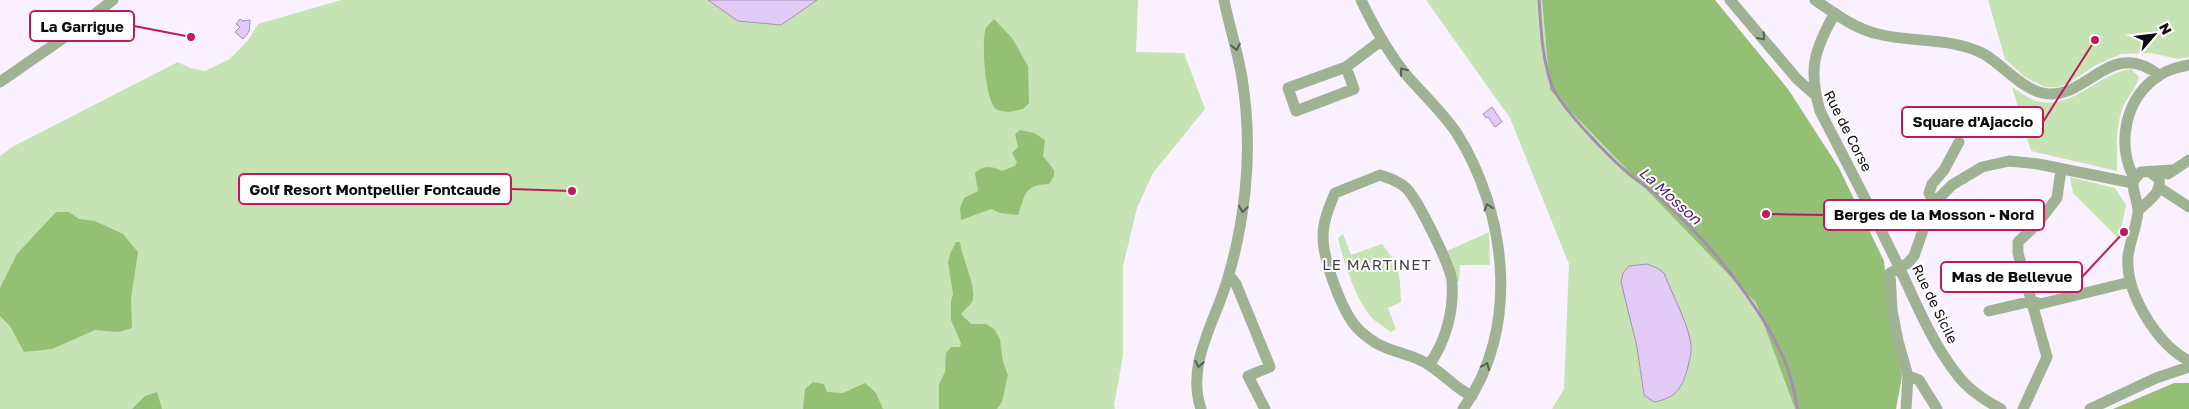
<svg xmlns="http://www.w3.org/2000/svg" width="2189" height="409" font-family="'Golos Text',sans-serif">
  <rect width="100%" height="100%" fill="#f9f1ff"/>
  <path fill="#c6e3b3" d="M341 0H1138L1136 52 1184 53 1205 109 1153 173 1137 208 1123 266V356L1114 405 1115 409H0V156L12 147 178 62 190 68 205 71 230 59 249 39 258 24Z
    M1426 0H1542L1550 90 1756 303 1795 409H1552L1564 389 1569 264 1510 118Z
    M1988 0H2189V57L2178 59 2151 53 2121 54 2096 65 2069 83 2058 87H2045L2025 77 2005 59Z
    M2131 69 2139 77C2136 88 2129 95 2124 105 2115 125 2117 149 2117 171L2031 151 2012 87C2019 91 2026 97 2033 100 2071 113 2096 74 2131 69Z
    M2070 177 2115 188 2126 205 2119 239 2073 193Z
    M1489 232 1490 265H1460L1459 281H1455L1445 252Z
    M1343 234 1351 255 1382 244C1400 267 1400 273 1401 302L1388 308 1396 329 1391 332C1385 327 1377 323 1372 318 1356 301 1343 260 1338 238Z"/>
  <path fill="#94bf74" d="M1542 0H1715L1788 89 1839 168 1884 261 1890 327 1902 376 1896 409H1795L1756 303 1550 90Z
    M994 19 1012 38 1028 66 1029 103 1023 109C1014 111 1005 114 996 109 985 101 981 40 986 28 988 25 992 22 994 19Z
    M1020 130 1034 133 1045 140 1043 156 1054 170V176L1049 184C1023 185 1026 194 1018 215L1000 213 991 209 961 220 960 208 964 198 978 191 975 173C984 165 991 166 1002 171L1015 166 1017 162 1012 153 1018 147 1015 134Z
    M56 212H69L79 219 95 221 123 234 138 252 131 298 132 328 118 332 95 330 52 349 24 352 10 326 0 316V288L17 254Z
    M956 242H960C961 256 978 289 972 302 969 306 964 310 961 314L971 324H986L994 329 1000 339 1003 362 1008 375 1002 402 997 409H939V384L945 372 946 353 951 347H960L961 343 951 320V301L953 294 948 262 950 254Z
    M813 382 824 384 827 392 843 393 865 383 876 393 883 409H803L805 389Z
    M2174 383H2189V409H2113Z
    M157 392 162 409H132L145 396Z"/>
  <path fill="#e3c9f6" stroke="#a390b1" d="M708 0H817L781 25 738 21Z
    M240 19 243 21 250 20C249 32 251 30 243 39L235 32 240 27 236 24Z
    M1492 107 1502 122 1495 127 1488 117 1486 118 1483 114Z
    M1647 264 1657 268 1664 273C1672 294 1685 317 1690 339 1692 346 1691 356 1689 362 1684 385 1678 398 1654 402L1644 395 1637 347 1621 282 1623 273 1629 266Z"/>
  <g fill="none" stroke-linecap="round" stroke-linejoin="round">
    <path stroke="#a390b1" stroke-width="3" d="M1539 0C1541 28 1542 59 1552 86 1561 108 1610 158 1629 174 1639 182 1650 189 1659 197 1705 236 1767 313 1788 369 1792 382 1795 396 1798 409"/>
    <path stroke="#9fb392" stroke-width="11" d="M1361 0C1374 27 1389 55 1409 78 1425 96 1442 112 1456 132 1507 212 1521 329 1463 409
      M1730 0 1797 79 1815 95
      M1815 0C1834 13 1855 29 1878 34 1913 43 1949 37 1982 53 2002 63 2024 93 2049 94 2089 96 2112 38 2159 75
      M1835 13C1814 50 1808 69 1820 111 1847 163 1874 215 1899 267 1917 305 1933 345 1959 377 1970 391 1986 401 2001 409
      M1346 67 1354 89 1296 111 1288 88 1346 67 1382 40
      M0 82 65 37 113 0
      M2172 170 2141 172 2133 181C2132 191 2138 201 2138 211 2137 226 2130 241 2128 256 2125 293 2157 344 2189 361
      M2168 174 2189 160
      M2134 178C2116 143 2125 97 2160 75 2169 69 2179 67 2189 65
      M2160 188 2189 207
      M1933 201 1929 193 1932 184 1944 170 1959 142
      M2138 211C2147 201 2162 194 2159 179L2150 172
      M1229 275 1236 284 1270 367 1248 376 1265 409
      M1989 311 2032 301 2040 304 2130 282
      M1429 365C1446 341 1454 311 1452 281 1450 265 1419 202 1407 189 1399 181 1389 178 1380 175L1335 193C1329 207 1323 221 1323 237 1323 259 1340 305 1353 323 1359 331 1368 338 1376 343 1393 353 1413 354 1429 365 1445 375 1456 389 1472 396
      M1908 376 1919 380 1937 409
      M1201 409C1185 362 1218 318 1229 274 1237 247 1242 219 1245 192 1249 154 1248 115 1242 78 1238 52 1229 26 1224 0
      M1906 409 1908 376 1898 341 1892 310 1890 273 1908 263 1914 256 1933 201 1940 197 1952 185 1982 167 2009 161 2038 164 2133 183
      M2023 409 2047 357 2018 253V242L2037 224 2057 198 2061 169
      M2090 409 2156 378 2189 367"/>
  </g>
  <defs><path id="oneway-chevron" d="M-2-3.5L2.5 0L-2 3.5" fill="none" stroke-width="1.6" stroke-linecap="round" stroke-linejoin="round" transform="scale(1.25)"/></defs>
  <g stroke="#576052">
    <use href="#oneway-chevron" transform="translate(1762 37) rotate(49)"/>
    <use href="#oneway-chevron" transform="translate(1236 47) rotate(78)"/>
    <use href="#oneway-chevron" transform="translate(1403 71) rotate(-128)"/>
    <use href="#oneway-chevron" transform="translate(1488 207) rotate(-107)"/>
    <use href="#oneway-chevron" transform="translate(1243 209) rotate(98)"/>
    <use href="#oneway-chevron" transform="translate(1199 364) rotate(100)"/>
    <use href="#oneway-chevron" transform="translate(1486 366) rotate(-68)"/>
  </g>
  <g text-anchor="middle" stroke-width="4" stroke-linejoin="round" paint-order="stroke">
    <g font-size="14" fill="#0f0c11" stroke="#fff">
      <text transform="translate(1848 131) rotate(63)" y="5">Rue de Corse</text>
      <text transform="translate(1935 304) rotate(64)" y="5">Rue de Sicile</text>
    </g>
    <g font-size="15" font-style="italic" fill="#51196f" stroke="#fff">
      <text transform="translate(1670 196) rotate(42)" y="5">La Mosson</text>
    </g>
    <g font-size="15" letter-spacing="1" fill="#473f4d" stroke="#fff">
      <text x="1377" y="270">LE MARTINET</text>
    </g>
  </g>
  <path fill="none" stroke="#c2185b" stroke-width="2" d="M191 37L134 26M2095 40L2043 122M572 191L511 189M1766 214L1824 215M2124 232L2082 277"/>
  <g fill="#c2185b" stroke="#fff" stroke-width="2">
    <circle cx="191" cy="37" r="5"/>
    <circle cx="2095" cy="40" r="5"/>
    <circle cx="572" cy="191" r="5"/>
    <circle cx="1766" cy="214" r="5"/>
    <circle cx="2124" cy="232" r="5"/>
  </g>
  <g fill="#fff" stroke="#c2185b" stroke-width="2">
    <rect x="30" y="11" width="104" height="30" rx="5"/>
    <rect x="1902" y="107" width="141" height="30" rx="5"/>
    <rect x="239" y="174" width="272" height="30" rx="5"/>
    <rect x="1824" y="200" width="220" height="30" rx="5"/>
    <rect x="1941" y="262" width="141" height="30" rx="5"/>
  </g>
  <g font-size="15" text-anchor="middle" font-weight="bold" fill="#0f0c11">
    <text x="82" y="32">La Garrigue</text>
    <text x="1973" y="127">Square d'Ajaccio</text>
    <text x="375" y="195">Golf Resort Montpellier Fontcaude</text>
    <text x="1934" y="220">Berges de la Mosson - Nord</text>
    <text x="2012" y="282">Mas de Bellevue</text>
  </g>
  <g transform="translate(2154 35) rotate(62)" stroke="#ffffff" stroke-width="4" paint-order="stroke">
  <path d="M0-4L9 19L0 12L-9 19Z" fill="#0f0c11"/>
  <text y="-8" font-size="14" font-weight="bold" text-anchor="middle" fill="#0f0c11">N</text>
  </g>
</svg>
